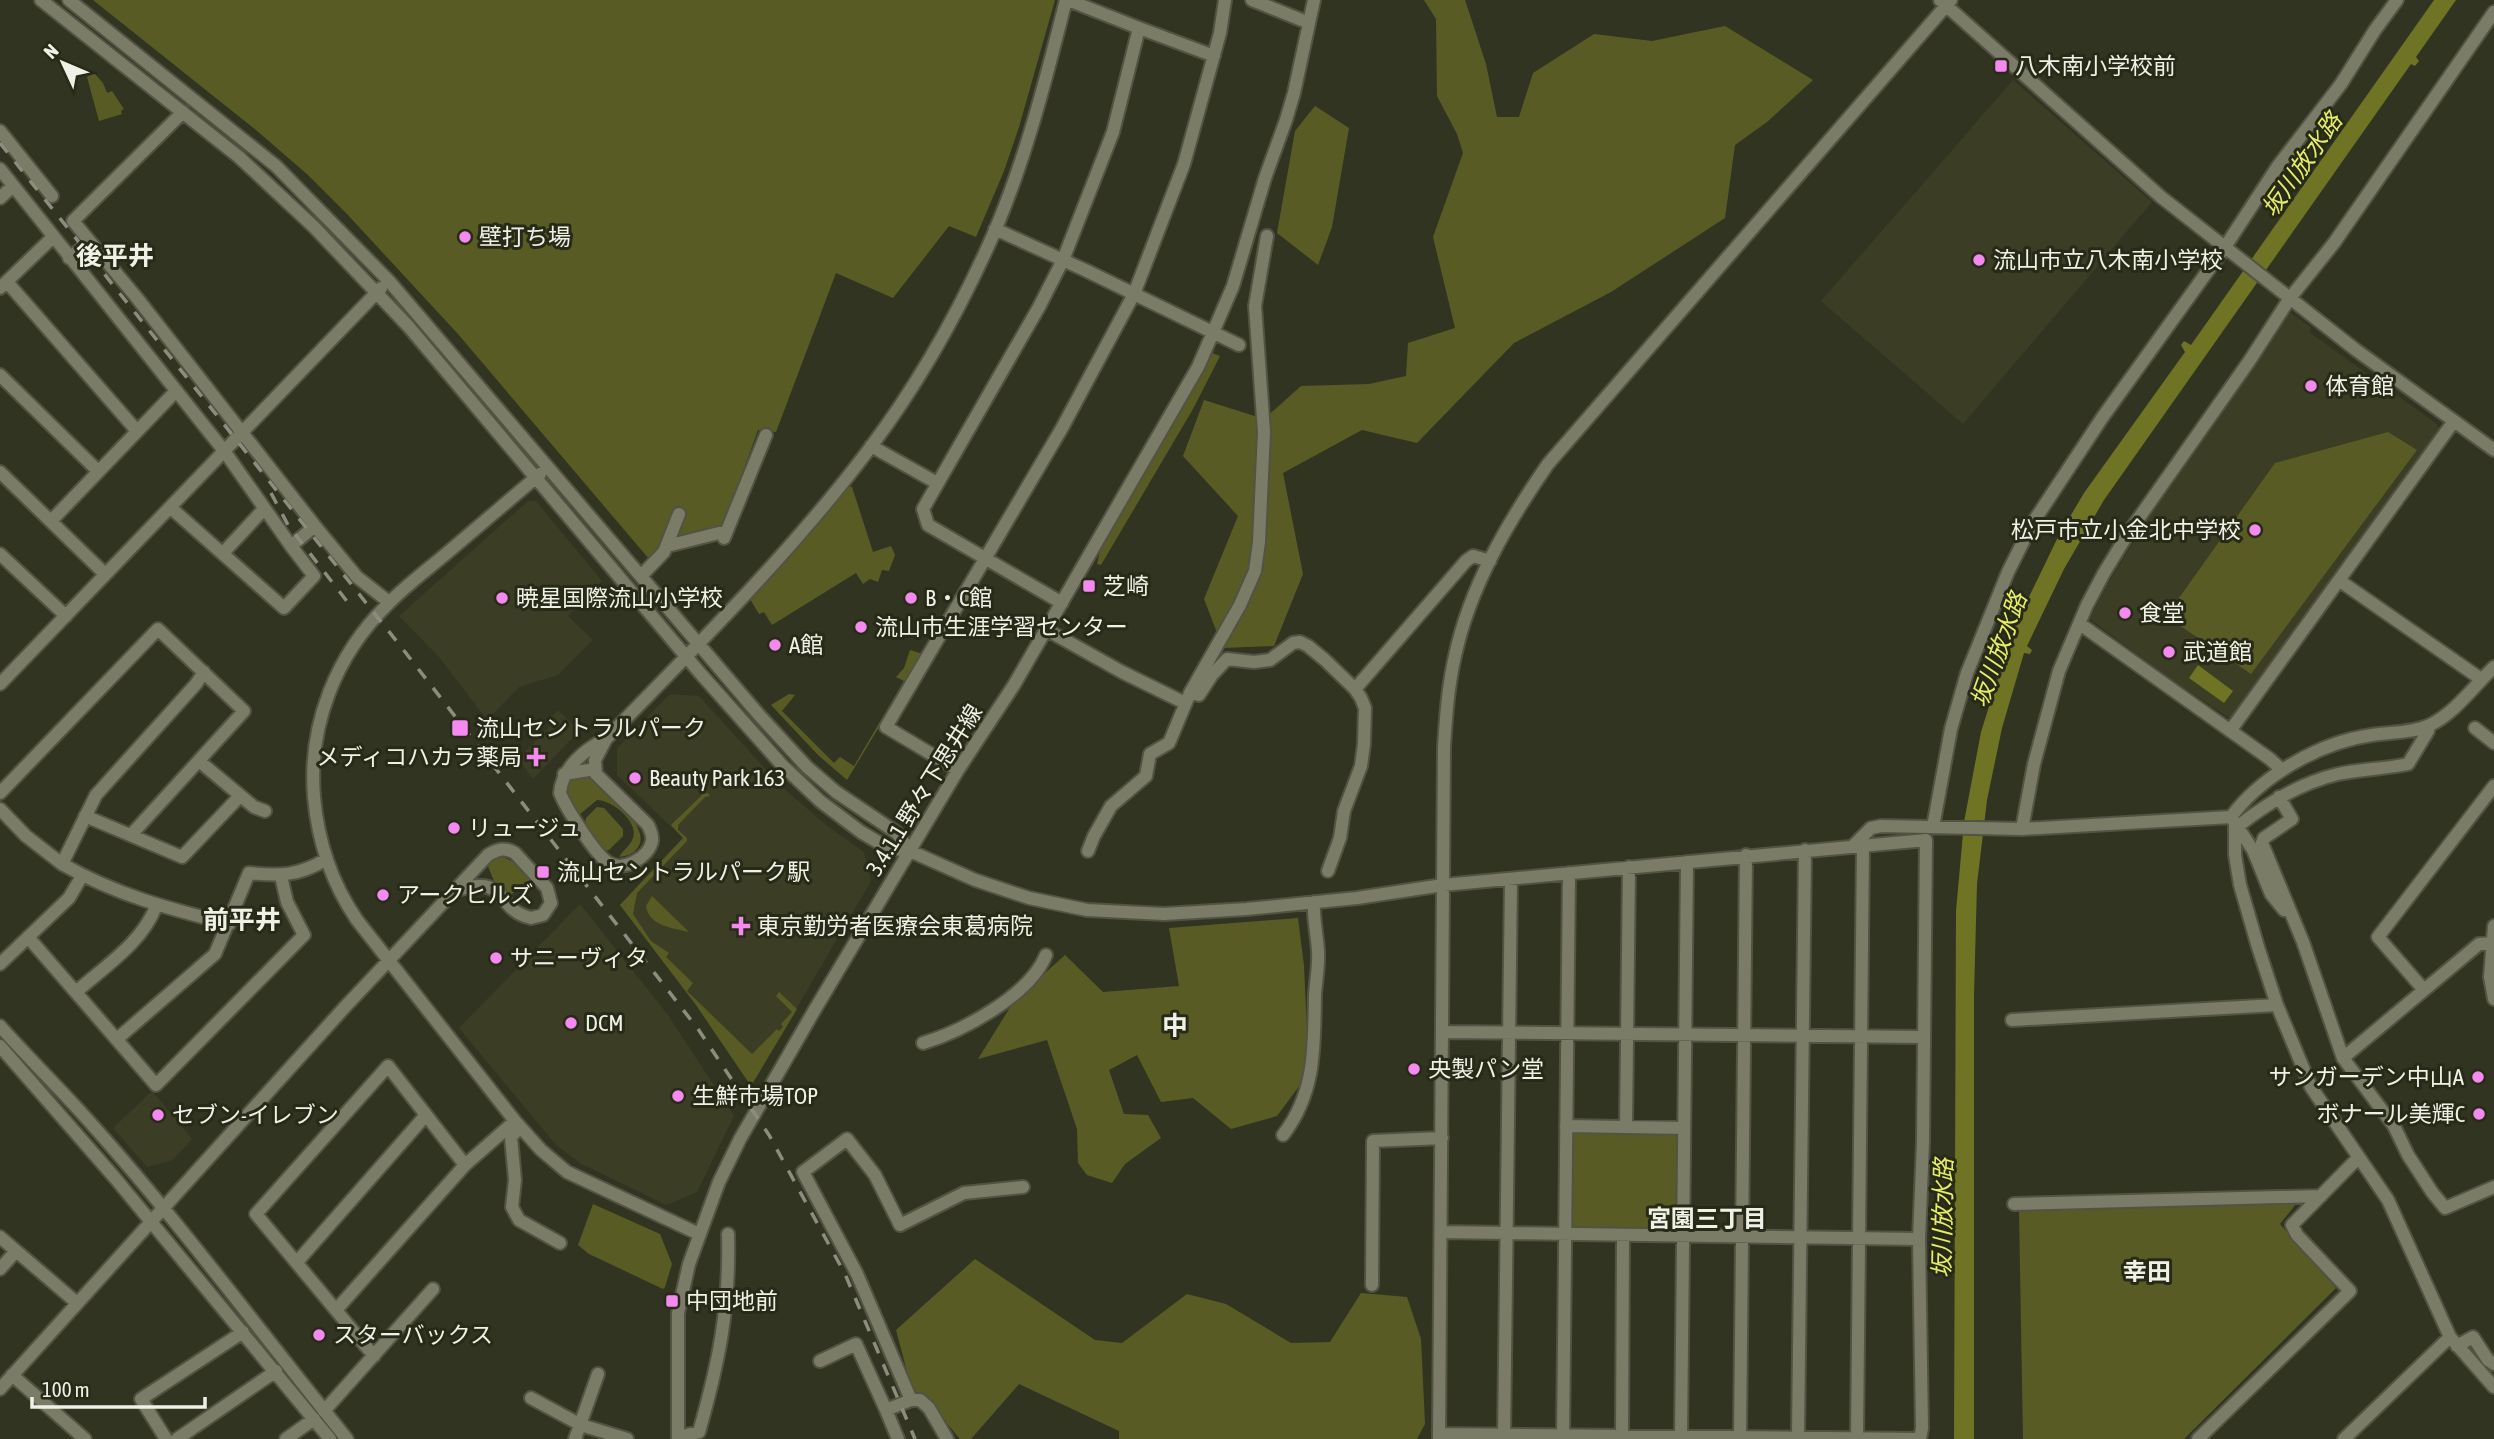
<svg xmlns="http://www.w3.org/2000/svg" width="2494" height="1439" font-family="'Asap Condensed','Noto Sans JP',sans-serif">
  <rect width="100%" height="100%" fill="#323422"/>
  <path fill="#3b3d24" d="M2013 80 2152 202 1963 424 1821 301Z
    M2286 312H2289L2311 327 2309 332 2437 424 2440 432 2232 720 2162 673 2090 619 2107 585 2150 515 2180 474Z
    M528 501H536L602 581 568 616 593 640 558 675 519 687 487 720 440 658 399 616Z
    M670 694 699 696 780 785 826 825 864 852 871 881 751 1086 696 1005 620 905 683 838 617 775V748Z
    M558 710 579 731 533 779 518 759 550 726 546 722Z
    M580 904 668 1015 734 1116 697 1192 666 1205 580 1163 556 1145 459 1028Z
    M152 1091 192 1139 173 1160 147 1167 113 1128Z"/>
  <path fill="#585c24" d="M93 0H1055L1019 127 1004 171 976 237 949 226 893 298 836 273 776 432 758 430 723 526 680 539 673 535 649 559 458 334 347 214 308 175 256 130Z
    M1424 0H1465L1486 64 1497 117H1519L1533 73 1594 34 1652 41 1725 26 1813 80 1767 122 1735 145 1725 218 1611 292 1514 343 1417 443 1362 430 1283 473 1303 574 1274 646 1223 648 1204 599 1238 516 1183 456 1204 400 1264 419 1301 386 1369 384 1406 376 1408 343 1455 328 1433 237 1463 153 1457 134 1437 96 1436 19Z
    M94 73 103 83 107 93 112 91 124 109 121 111 122 114 99 121 87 77Z
    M1315 106 1349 128 1332 227 1318 265 1277 233 1295 131Z
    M1212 353 1220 356 1193 409 1101 565 1097 564 1100 551 1188 399Z
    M2388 432 2417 450 2251 674 2179 625 2174 605 2275 463Z
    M847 486 852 487 873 552 891 546 895 555 889 571 882 570 878 582 870 579 863 584 856 573 772 625 764 612 759 614 750 599 772 577Z
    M910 650 923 654 847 780 818 755 771 705 789 694 795 695 782 711 834 763 840 757 854 766 904 681 896 677 904 668Z
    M587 775C601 789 653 826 638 847 634 854 627 856 619 857 623 850 631 845 633 838 639 822 612 800 597 800L579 815C572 803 561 789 573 777Z
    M708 793 710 796 705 797 678 825V830L687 838V841L637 893 633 914 651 941 669 953 666 957 693 983 687 991 752 1054 777 1029 779 1031 783 1027 781 1024 792 1012 776 996 779 992 797 1009 751 1086 696 1005 620 905 683 838 671 825 703 794Z
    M597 807 604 808 623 829V836L609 850 604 851 585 825 586 818Z
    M499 857C514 858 522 870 532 880L520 886 510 896 494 881 487 864 492 858Z
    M652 896 689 932C672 928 649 926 646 906Z
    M1298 918 1304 966 1309 1073 1277 1116 1231 1129 1193 1098 1161 1102 1137 1055 1109 1070 1124 1114 1148 1115 1161 1138 1125 1164 1112 1183 1087 1175 1078 1163 1077 1129 1047 1040 978 1059 1014 1001 1065 955 1103 992 1179 986 1169 928Z
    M1575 1131 1674 1133 1678 1137V1227L1674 1231 1575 1230 1570 1225 1571 1135Z
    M593 1204 660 1234 672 1264 665 1287 663 1289 589 1254 578 1245Z
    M2296 1204 2280 1224 2336 1288 2184 1439H2023L2019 1211Z
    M975 1259 1095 1340 1122 1343 1187 1294 1226 1304 1291 1343 1330 1342 1361 1293 1407 1297 1421 1339 1425 1424 1417 1439H1119V1431L1019 1384 971 1439H960L924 1396 913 1394 896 1330Z"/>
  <path fill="#6f7324" d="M2434 0H2456L2416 57 2419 61 2415 66 2411 64 2104 500 2064 569 2027 646 2032 650 2030 654 2024 653 2002 728 1987 800 1977 884 1974 995V1439H1954L1956 911 1964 822 1981 732 2013 630 2058 537 2084 493 2185 352 2181 345 2184 341 2191 345Z
    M2198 665 2233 691 2224 703 2189 678Z"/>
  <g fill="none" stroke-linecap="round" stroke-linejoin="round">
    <defs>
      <path id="minor" d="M41 0 239 157 314 227 409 327 700 673 782 765 820 801 861 832 888 848 910 851 975 880 1029 898 1087 910 1164 914 1247 909 1357 898 1443 885 1926 840 1923 1142 1919 1239 1922 1428 1920 1439
        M69 0 276 166 389 281 760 716 807 767 836 792 897 833 910 851
        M1252 0 1309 23
        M1940 0 2161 197 2356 350 2494 450
        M1139 28 1214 56
        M183 112 73 221 137 298 315 526 357 577 389 602
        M0 131 52 196
        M0 169 225 452 291 546 314 576 284 608 171 508
        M0 198 13 186
        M995 229 1087 271 1239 345
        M69 258 90 242
        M7 282 137 431
        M0 288 53 237
        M0 375 98 471
        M871 446 937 483
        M0 472 105 574
        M540 474C509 500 478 527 447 553 427 570 405 586 387 605 336 655 308 725 314 797 318 843 331 882 357 920L515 1121 541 1150 567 1172 699 1234
        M51 521 175 392
        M724 538 766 435
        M291 546 315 526
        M667 546 727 531
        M223 553 264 509
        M0 554 66 616
        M641 576 664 552 679 514
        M2340 581 2481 679
        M1062 603 928 525 923 509 1039 307 1063 260 1113 132 1139 28 1068 0
        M2080 624 2270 759 2282 770
        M1047 630 1122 672 1185 703
        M2494 667C2474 686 2455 713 2430 725 2413 733 2391 732 2372 735 2321 742 2262 775 2231 817L2235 823V855L2240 885 2258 947 2277 1005 2311 1087 2388 1200 2450 1337 2494 1387
        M204 672 196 684 96 795 62 864C116 895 170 909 229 924
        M0 684 381 288
        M1355 689 1466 561 1473 556 1490 561
        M1190 693 1199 695 1212 675 1227 659 1254 662 1270 660 1293 643 1300 642 1308 646 1325 660 1355 689 1361 698 1365 708 1364 744 1361 766 1344 811 1340 838 1328 871
        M2475 728 2494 743
        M2230 731 2454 421
        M606 739C585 749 562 768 560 793 566 808 596 856 609 863 624 872 649 857 652 841 653 835 650 830 648 825L596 774 595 760 606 739C697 645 791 553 870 448 919 383 961 308 994 233 1026 158 1046 79 1066 0
        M199 761 254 807 265 811
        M958 770 886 727 1062 428 1134 294 1184 164 1220 33 1225 0
        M564 774 595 769
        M0 793 158 629 244 711 131 835
        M2279 797 2292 819 2264 838 2262 843 2303 942 2343 1058 2394 1126 2408 1155 2432 1192 2445 1208 2494 1187
        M0 809 26 836 62 864
        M85 816 182 857 240 796
        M2235 823 2253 850 2271 894 2284 910
        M1933 827 1951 729 1967 673 2008 572 2032 524 2102 418 2225 247 2278 166 2341 84 2375 30 2397 0
        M2237 827C2267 803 2300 783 2338 774 2361 769 2385 769 2408 764L2428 731 2429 726
        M2022 829 2034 764 2059 671 2087 605 2104 573 2129 532 2250 360 2290 298 2334 243 2494 12
        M1853 846 1871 828 1881 826 2022 829 2231 817
        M1088 851 1094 836 1111 806 1146 776 1150 754 1169 743 1190 693 1240 605 1255 571 1259 542 1264 432 1255 306 1267 236
        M2494 926 2490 977 2494 999
        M28 937 156 1085 304 935 287 902 281 876
        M0 964 69 898 82 876
        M2424 990 2378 937 2494 786
        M76 992C104 967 143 942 156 906
        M2012 1020 2277 1005
        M0 1026C25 1054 51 1080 77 1108 173 1213 257 1328 347 1439
        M1443 1032 1924 1037
        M117 1039 215 954 249 873C280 876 298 876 325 860
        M923 1043C963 1031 1030 995 1046 955
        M0 1046 115 1178 330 1439
        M2343 1058 2479 944 2494 943
        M1566 1126 1684 1128
        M1626 1126 1629 867
        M520 1127 511 1137 515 1180 512 1207 519 1220 560 1243
        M1283 1135C1316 1092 1314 1047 1315 995 1316 980 1319 965 1318 951 1317 934 1313 919 1314 902
        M2014 1204 2321 1196
        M1441 1232 1919 1239
        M0 1237 77 1303
        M297 1262 426 1115
        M0 1269 16 1251
        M1372 1285 1373 1141 1442 1138
        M336 1310 465 1165 515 1121
        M2457 1346 2473 1337 2488 1360 2494 1364
        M374 1356 256 1214 388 1066 465 1165
        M820 1361 856 1344 886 1410
        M12 1375 85 1439
        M0 1389 344 1008 488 855C498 849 505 847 515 853L547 888 551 903 543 915 531 918C493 909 511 873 454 891
        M531 1398 581 1425 627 1439
        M911 1400 857 1274 803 1172 847 1139 875 1175 900 1225 964 1193 1023 1187
        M324 1411 433 1289
        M1439 1434 1920 1439
        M1740 1436 1746 855
        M678 1437 699 1432C719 1362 730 1307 728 1234
        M1798 1437 1805 850
        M1857 1438 1863 845
        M166 1439 141 1399 243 1332
        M177 1439 276 1371
        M286 1439 314 1419
        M575 1439 598 1374
        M678 1439V1313L689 1264 719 1182 740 1139 814 1011 958 770 1014 685 1198 367 1233 286 1265 178 1286 120 1294 93 1314 0
        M898 1439 886 1410 911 1400H920L929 1408 947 1439
        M1439 1439 1444 747C1446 716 1448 686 1455 656 1470 586 1508 522 1548 464L1951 0
        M1504 1439 1511 879
        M1563 1439 1569 873
        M1622 1439 1623 1235
        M1681 1439 1687 862
        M2198 1439 2350 1291 2297 1235 2292 1225 2358 1158
        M2344 1439 2450 1337"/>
    </defs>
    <use href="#minor" stroke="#525343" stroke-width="16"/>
    <use href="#minor" stroke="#7a7c67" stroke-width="12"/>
    <path stroke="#8c8d7f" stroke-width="3.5" stroke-dasharray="12 12" stroke-linecap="butt" d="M0 143 402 648 698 1029 769 1135 845 1274 915 1439
      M271 493 288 525 349 604"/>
  </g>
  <g fill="#f489f0" stroke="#282a18" stroke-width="2.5">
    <rect x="1994" y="59" width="14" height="14" rx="3.5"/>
    <circle cx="465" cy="237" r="7"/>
    <circle cx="1979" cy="260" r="7"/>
    <circle cx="2311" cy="386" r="7"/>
    <circle cx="2255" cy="530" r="7"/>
    <rect x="1082" y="579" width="14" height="14" rx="3.5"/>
    <circle cx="502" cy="598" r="7"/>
    <circle cx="911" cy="598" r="7"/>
    <circle cx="2125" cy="613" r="7"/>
    <circle cx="861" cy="627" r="7"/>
    <circle cx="775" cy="645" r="7"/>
    <circle cx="2169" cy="652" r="7"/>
    <rect x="451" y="719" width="18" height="18" rx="3.5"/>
    <path d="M532.5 746.5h7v7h7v7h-7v7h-7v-7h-7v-7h7z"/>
    <circle cx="635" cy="778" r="7"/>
    <circle cx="454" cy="828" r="7"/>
    <rect x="536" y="865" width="14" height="14" rx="3.5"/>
    <circle cx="383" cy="895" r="7"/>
    <path d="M737.5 915.5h7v7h7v7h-7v7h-7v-7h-7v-7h7z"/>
    <circle cx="496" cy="958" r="7"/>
    <circle cx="571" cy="1023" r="7"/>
    <circle cx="1414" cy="1069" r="7"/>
    <circle cx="2478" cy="1077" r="7"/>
    <circle cx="678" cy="1096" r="7"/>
    <circle cx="2479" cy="1114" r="7"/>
    <circle cx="158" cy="1115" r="7"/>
    <rect x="665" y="1294" width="14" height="14" rx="3.5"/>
    <circle cx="319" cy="1335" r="7"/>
  </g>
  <g text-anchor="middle" stroke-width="6" stroke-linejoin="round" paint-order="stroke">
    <g font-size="23" fill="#f0f1e6" stroke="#282a18" text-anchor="start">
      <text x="2015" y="74">八木南小学校前</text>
      <text x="479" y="245">壁打ち場</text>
      <text x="1993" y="268">流山市立八木南小学校</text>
      <text x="2325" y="394">体育館</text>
      <text x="2241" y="538" text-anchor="end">松戸市立小金北中学校</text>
      <text x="1103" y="594">芝崎</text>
      <text x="516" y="606">暁星国際流山小学校</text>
      <text x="925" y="606">B・C館</text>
      <text x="2139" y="621">食堂</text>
      <text x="875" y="635">流山市生涯学習センター</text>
      <text x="789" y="653">A館</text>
      <text x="2183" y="660">武道館</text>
      <text x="476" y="736">流山セントラルパーク</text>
      <text x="522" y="765" text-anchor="end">メディコハカラ薬局</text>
      <text x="649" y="786">Beauty Park 163</text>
      <text x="468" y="836">リュージュ</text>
      <text x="557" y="880">流山セントラルパーク駅</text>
      <text x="397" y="903">アークヒルズ</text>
      <text x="757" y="934">東京勤労者医療会東葛病院</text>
      <text x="510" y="966">サニーヴィタ</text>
      <text x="585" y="1031">DCM</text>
      <text x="1428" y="1077">央製パン堂</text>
      <text x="2464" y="1085" text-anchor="end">サンガーデン中山A</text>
      <text x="692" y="1104">生鮮市場TOP</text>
      <text x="2465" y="1122" text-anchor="end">ボナール美輝C</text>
      <text x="172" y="1123">セブン-イレブン</text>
      <text x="686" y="1309">中団地前</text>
      <text x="333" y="1343">スターバックス</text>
    </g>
    <g font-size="23" fill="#f0f1e6" stroke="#282a18">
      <text transform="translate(924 790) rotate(-58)" y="8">3.4.1.1 野々下思井線</text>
    </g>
    <g font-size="24" font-style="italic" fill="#e6ed69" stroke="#282a18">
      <text transform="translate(2302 165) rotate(-55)" y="8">坂川放水路</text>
      <text transform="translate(1999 650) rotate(-70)" y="8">坂川放水路</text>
      <text transform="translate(1943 1218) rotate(-89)" y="8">坂川放水路</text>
    </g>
    <g font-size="24" font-weight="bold" fill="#f0f1e6" stroke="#282a18">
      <text x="1707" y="1227">宮園三丁目</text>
      <text x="2147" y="1280">幸田</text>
    </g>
    <g font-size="26" font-weight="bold" fill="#f0f1e6" stroke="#282a18">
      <text x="115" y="265">後平井</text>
      <text x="242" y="929">前平井</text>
      <text x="1175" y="1035">中</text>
    </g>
  </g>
  <g transform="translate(63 63) rotate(314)" stroke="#282a18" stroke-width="5" paint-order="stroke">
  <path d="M0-5L12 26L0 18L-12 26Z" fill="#f0f1e6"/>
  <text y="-10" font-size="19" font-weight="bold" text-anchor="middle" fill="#f0f1e6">N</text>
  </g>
  <path d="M32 1397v10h173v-10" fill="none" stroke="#f0f1e6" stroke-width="3.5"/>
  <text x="42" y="1397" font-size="21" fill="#f0f1e6" stroke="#282a18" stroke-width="5" paint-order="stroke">100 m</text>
</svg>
